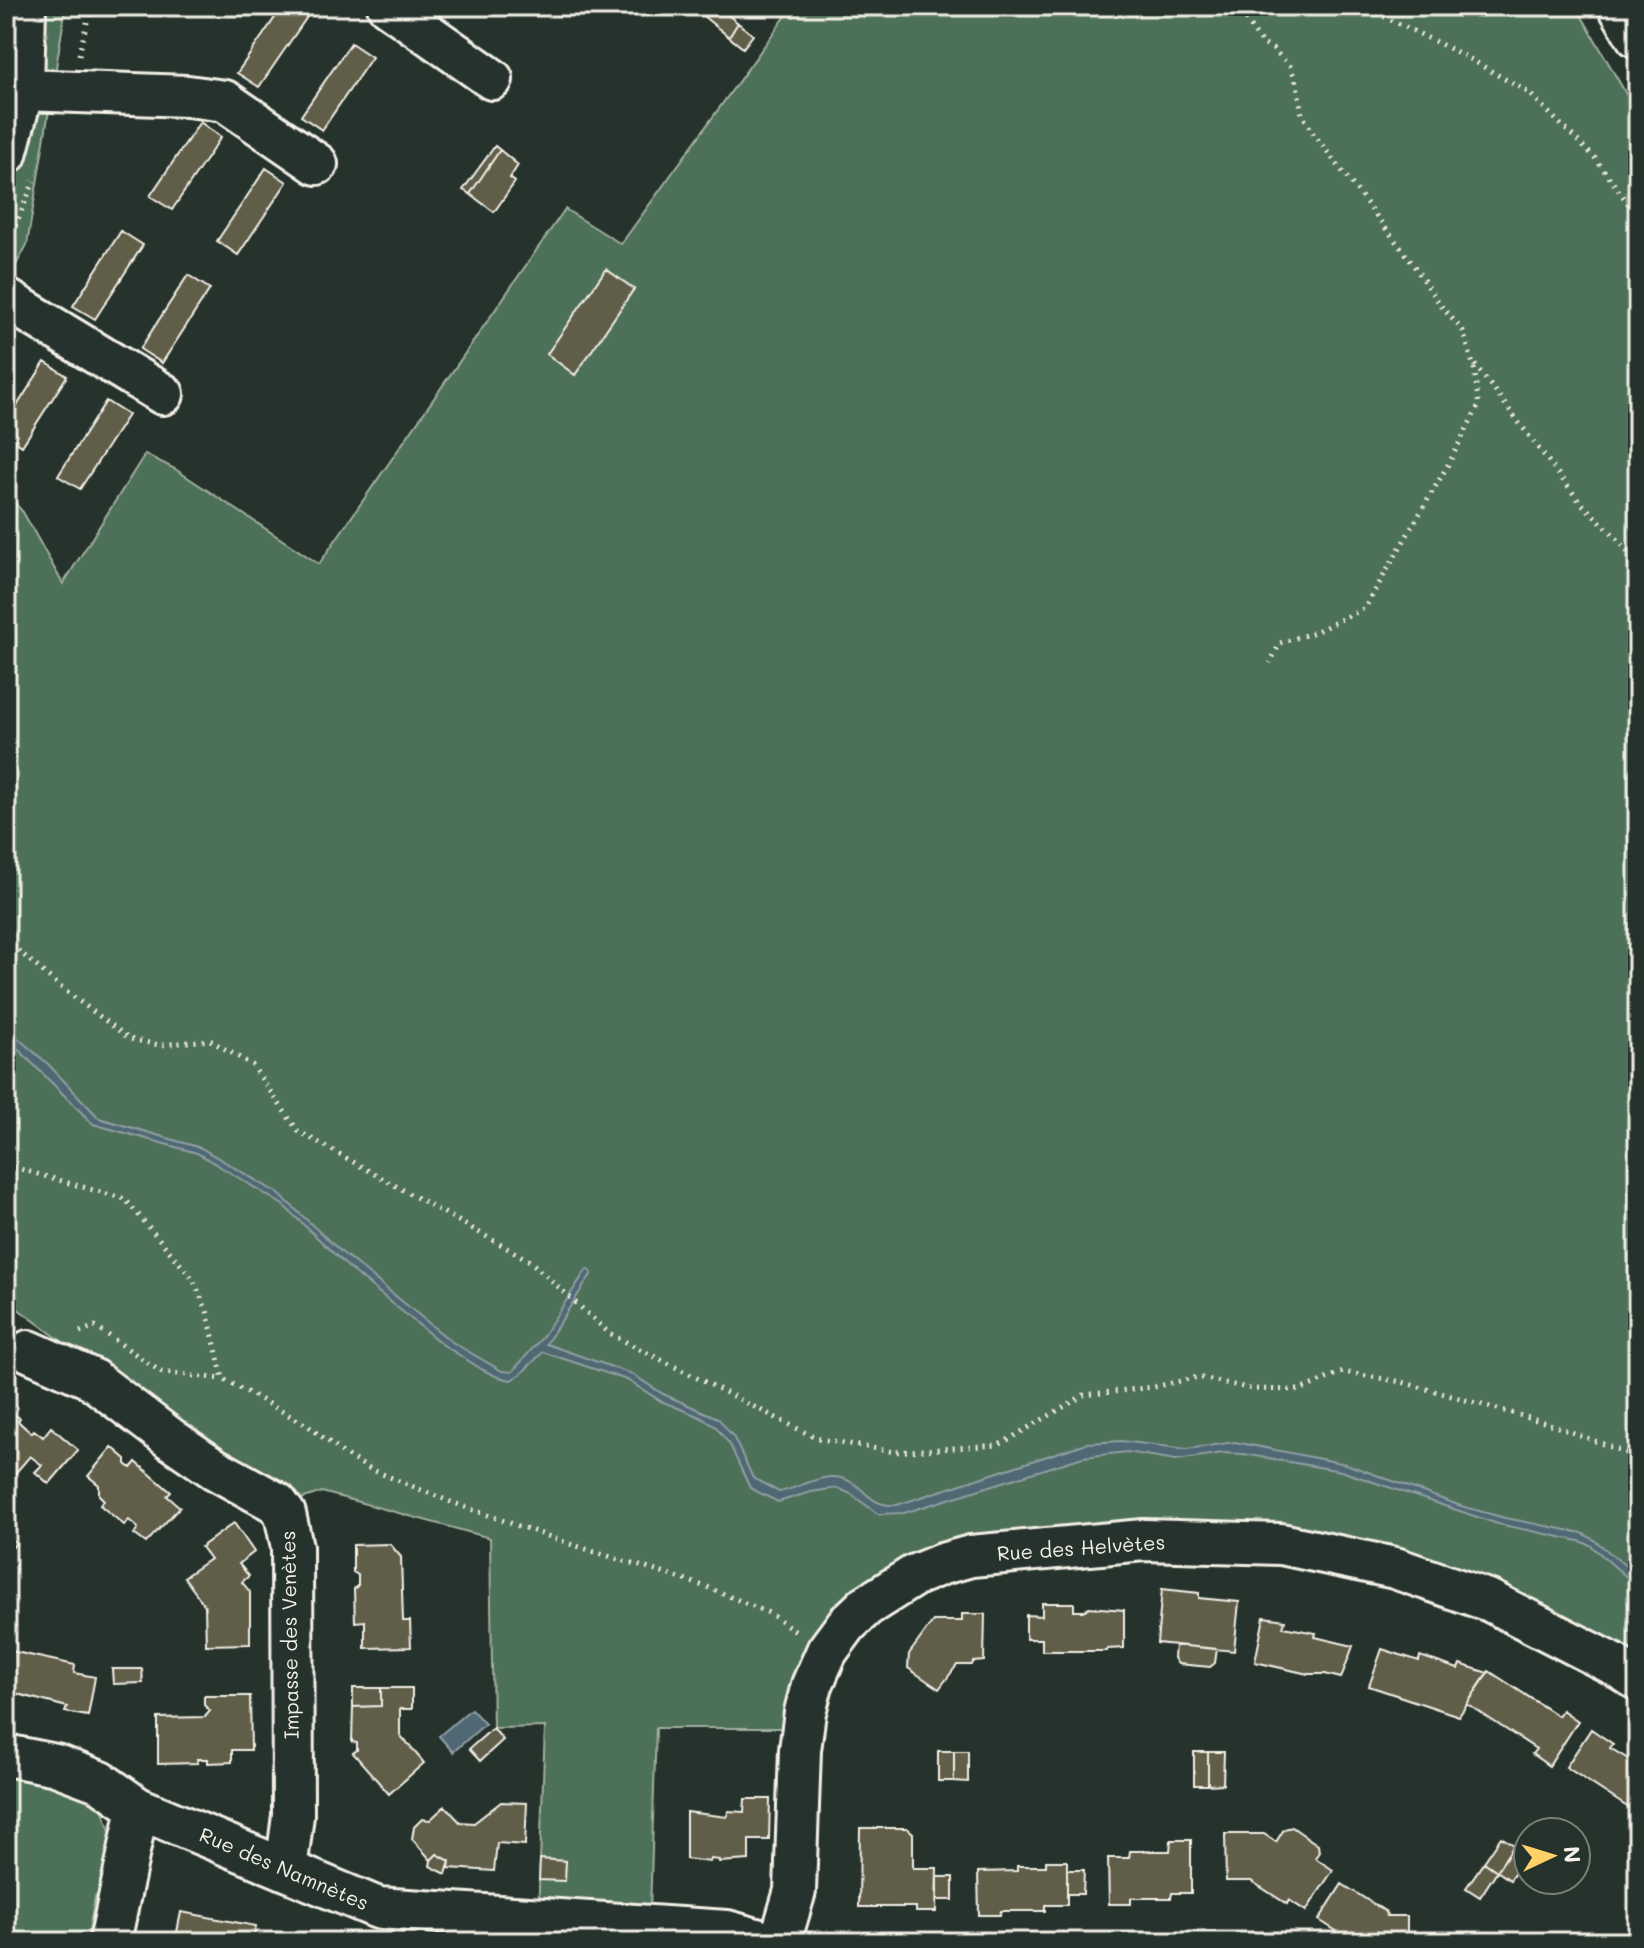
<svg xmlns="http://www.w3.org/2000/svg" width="1644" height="1948" font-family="Mali,sans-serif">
  <rect width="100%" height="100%" fill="#26332d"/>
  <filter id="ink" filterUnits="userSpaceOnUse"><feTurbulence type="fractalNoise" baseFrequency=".0125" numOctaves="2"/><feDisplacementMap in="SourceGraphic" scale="16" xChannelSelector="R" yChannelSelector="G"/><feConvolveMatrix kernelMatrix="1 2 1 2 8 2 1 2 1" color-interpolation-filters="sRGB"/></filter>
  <g filter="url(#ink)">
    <path fill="#4e6f59" stroke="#a1b0a0" stroke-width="2" d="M6 6H66L27 245 6 283Z
      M793 6H1576L1638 115V1698L1550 1640 1388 1580 1234 1555 967 1570 916 1588 853 1641 823 1696 817 1728H656L649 1942H537L545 1727 493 1728 490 1538 322 1492 293 1502 208 1449 6 1300V493L23 512 63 584 145 454 175 469 319 564 565 209 621 244Z
      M6 1776 61 1786 100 1802 113 1840 112 1881 95 1897 87 1942H6Z"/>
    <path fill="#4f6773" stroke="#919ea2" stroke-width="2" d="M6 1028 48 1064 99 1118 201 1148 279 1194 339 1250 452 1342 502 1371 512 1372 541 1339 587 1269 592 1273 546 1344 632 1374 663 1394 718 1418 734 1438 753 1478 779 1492C798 1489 821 1473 841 1478 866 1484 866 1507 897 1505L1087 1443 1121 1441 1187 1449 1235 1442 1346 1464 1461 1506 1505 1518 1582 1533 1593 1539 1638 1576V1587L1590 1545 1579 1541 1498 1524 1341 1471 1243 1454 1223 1453 1176 1460 1127 1452 1083 1457 904 1513 878 1514 851 1494 837 1488 811 1492 778 1502 750 1488 730 1445 716 1427 700 1417 661 1401 627 1380 543 1352 522 1373 511 1380 498 1377 483 1370 442 1344 349 1268 283 1205 239 1178 197 1153 93 1124 6 1037Z
      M471 1709 485 1724 453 1752 439 1736Z"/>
    <path fill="#615d4a" stroke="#f4f1e8" stroke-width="2" d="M283 6H297L309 14 259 87 237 73Z
      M712 6H717L738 23 729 37 703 16Z
      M738 23 753 35 743 48 729 37Z
      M351 43 372 57 322 130 301 116Z
      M200 122 221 137 172 210 150 196Z
      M495 146 500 150 470 194 463 190Z
      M500 150 518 165 510 178 515 182 494 212 470 194Z
      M266 168 287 182 238 255 217 241Z
      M121 231 143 245 95 319 73 306Z
      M606 269 634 289 575 375 547 354Z
      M188 275 210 289 162 363 140 349Z
      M45 362 67 376 22 446 6 435V423Z
      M106 401 128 415 80 489 58 476Z
      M6 1410 20 1418 18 1421 31 1433 34 1430 43 1437 51 1427 78 1450 49 1484 35 1472 42 1465 30 1456 6 1484Z
      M112 1447 126 1459V1464L131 1468 136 1462 171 1492 167 1496 180 1507 146 1543 134 1534 138 1528 129 1520 124 1525 100 1505 104 1500 99 1495V1485L88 1476Z
      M234 1523 254 1552 239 1564 249 1576 242 1582 250 1592V1644L206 1645 205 1606 184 1577 210 1559 201 1547Z
      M6 1534 16 1543 6 1555Z
      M390 1544 401 1557 403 1621H410L411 1647 365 1648V1621L355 1622 354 1589 358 1585V1575L353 1572V1545Z
      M1162 1589 1199 1593V1598L1239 1602 1234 1651 1157 1643Z
      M1042 1603H1074V1611H1084L1089 1607 1124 1610V1648L1107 1649V1651H1042V1639H1026V1615L1042 1616Z
      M962 1614H985L984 1661 973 1662 972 1665H957L939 1689 908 1668 909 1654 933 1621H962Z
      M1264 1617 1285 1620 1283 1627 1316 1633 1315 1637 1353 1646 1341 1678 1325 1674H1308L1255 1662Z
      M1175 1645 1217 1649 1215 1663 1210 1667 1178 1664 1174 1658Z
      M1382 1649 1419 1661 1420 1656 1458 1669 1460 1664 1488 1673 1459 1716 1369 1686Z
      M11 1651 75 1665 74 1673 95 1677 88 1716 65 1712 67 1707 6 1691V1675Z
      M112 1669H142L143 1683 113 1684Z
      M1489 1671 1558 1716 1562 1710 1578 1721 1549 1766 1532 1754 1536 1749 1467 1704Z
      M353 1688H381V1706L353 1707Z
      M381 1688H412V1709H400V1735L424 1763 389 1794 353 1753 357 1750V1743L352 1742 353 1707 381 1706Z
      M204 1696H250L251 1750H232V1762L208 1763V1759H197L198 1763 158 1764V1718L205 1717 210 1711 204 1705Z
      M493 1728 503 1740 480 1761 469 1749Z
      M1591 1729 1613 1744 1610 1748 1638 1765V1814L1566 1767Z
      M938 1751H954V1781H938Z
      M954 1751H968V1782L954 1781Z
      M1194 1752H1208V1785H1194Z
      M1208 1752H1224L1223 1784 1208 1785Z
      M745 1799H770L769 1840H749V1860L719 1862V1860L711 1859 710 1862 686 1859V1812L727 1817 728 1811 744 1812Z
      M501 1802 527 1803 525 1845 497 1843 494 1871 449 1868 450 1861 437 1854 431 1860 412 1839 414 1827 422 1819 430 1820 445 1806 460 1822 474 1823Z
      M1292 1827 1318 1845 1319 1852 1315 1858 1333 1870 1306 1911 1289 1900 1287 1904 1251 1881H1226L1225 1834H1264L1276 1842 1284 1829Z
      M860 1828H907L913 1833V1868H937L936 1912H916V1907H859Z
      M1501 1837 1514 1845 1497 1871 1484 1862Z
      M1171 1840H1191V1893H1172L1171 1898H1131V1904H1109L1108 1858H1129L1130 1851H1170Z
      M1514 1845 1528 1854 1510 1880 1497 1871Z
      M437 1854 450 1861 446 1874 430 1866 431 1860Z
      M540 1859 566 1861 565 1881 539 1880Z
      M1046 1861H1067V1905H1045V1911H1001L1000 1915H979L978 1872 1017 1871V1866H1046Z
      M1484 1862 1497 1871 1480 1897 1466 1888Z
      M1067 1870H1084L1083 1894H1067Z
      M937 1877H953V1900H937Z
      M1342 1884 1386 1912 1387 1916H1407V1942H1344V1936L1319 1920Z
      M181 1912 256 1926 253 1942H175Z"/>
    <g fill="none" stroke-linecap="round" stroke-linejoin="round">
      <defs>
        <path id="minor" d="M388 6 492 79
          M23 90 188 96 225 101 317 164
          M6 154 23 90 25 6
          M6 299 163 394
          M29 1351 92 1379 171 1439 215 1469 277 1503 285 1514 292 1547 293 1815 286 1870
          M6 1755 56 1765 101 1782 138 1808 110 1942
          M138 1808 378 1908 727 1931 767 1942
          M780 1942 795 1891 800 1750 805 1712 812 1685 827 1651 847 1624 866 1606 915 1575 942 1564 971 1556 1144 1540 1281 1544 1395 1568 1490 1601 1613 1664 1638 1680"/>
        <path id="trunk" d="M1621 6 1638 35"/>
      </defs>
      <use href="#minor" stroke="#f4f1e8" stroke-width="46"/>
      <use href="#trunk" stroke="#f4f1e8" stroke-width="50"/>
      <path stroke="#f4f1e8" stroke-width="5" stroke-dasharray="2 6" stroke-linecap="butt" d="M1238 6 1261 43 1273 49 1290 66 1297 84 1302 114 1313 133 1410 260 1442 307 1463 331 1474 368 1479 405 1449 463 1365 608 1315 632 1280 643 1270 663
        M1362 6 1465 56 1529 93 1595 158 1638 217
        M79 55 91 6
        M6 248 34 181
        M1475 365 1579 501 1614 535 1638 565
        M6 940 63 989 130 1039 159 1045 210 1040 252 1065 298 1131 530 1261 610 1334 816 1438 894 1452 999 1445 1084 1395 1154 1387 1198 1377 1252 1389 1300 1390 1343 1372 1402 1382 1547 1423 1638 1457
        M6 1165 125 1199 193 1279 207 1311 223 1379 307 1425 347 1456 370 1469 451 1502 570 1544 707 1587 769 1613 796 1631
        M80 1332 95 1326 161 1372 223 1379"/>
      <use href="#minor" stroke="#26332d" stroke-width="40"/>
      <use href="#trunk" stroke="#26332d" stroke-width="44"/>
    </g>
  </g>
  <g text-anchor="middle" stroke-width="8" stroke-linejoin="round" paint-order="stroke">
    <g font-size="20" fill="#f4f1e8" stroke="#26332d">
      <text transform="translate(1081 1548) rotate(-4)" y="7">Rue des Helvètes</text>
      <text transform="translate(290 1635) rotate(-91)" y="7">Impasse des Venètes</text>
      <text transform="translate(284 1869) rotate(23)" y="7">Rue des Namnètes</text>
    </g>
  </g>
  <rect width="1644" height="1948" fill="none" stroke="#26332d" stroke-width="32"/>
  <rect x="16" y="16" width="1612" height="1916" fill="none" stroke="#f4f1e8" stroke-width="3" filter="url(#ink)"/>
  <g transform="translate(1552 1856) rotate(86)"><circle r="38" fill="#26332d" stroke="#787f78" stroke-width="2"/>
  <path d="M0-6L14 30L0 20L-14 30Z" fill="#ffd166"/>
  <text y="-12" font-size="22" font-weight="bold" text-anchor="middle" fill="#f4f1e8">N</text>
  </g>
</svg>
